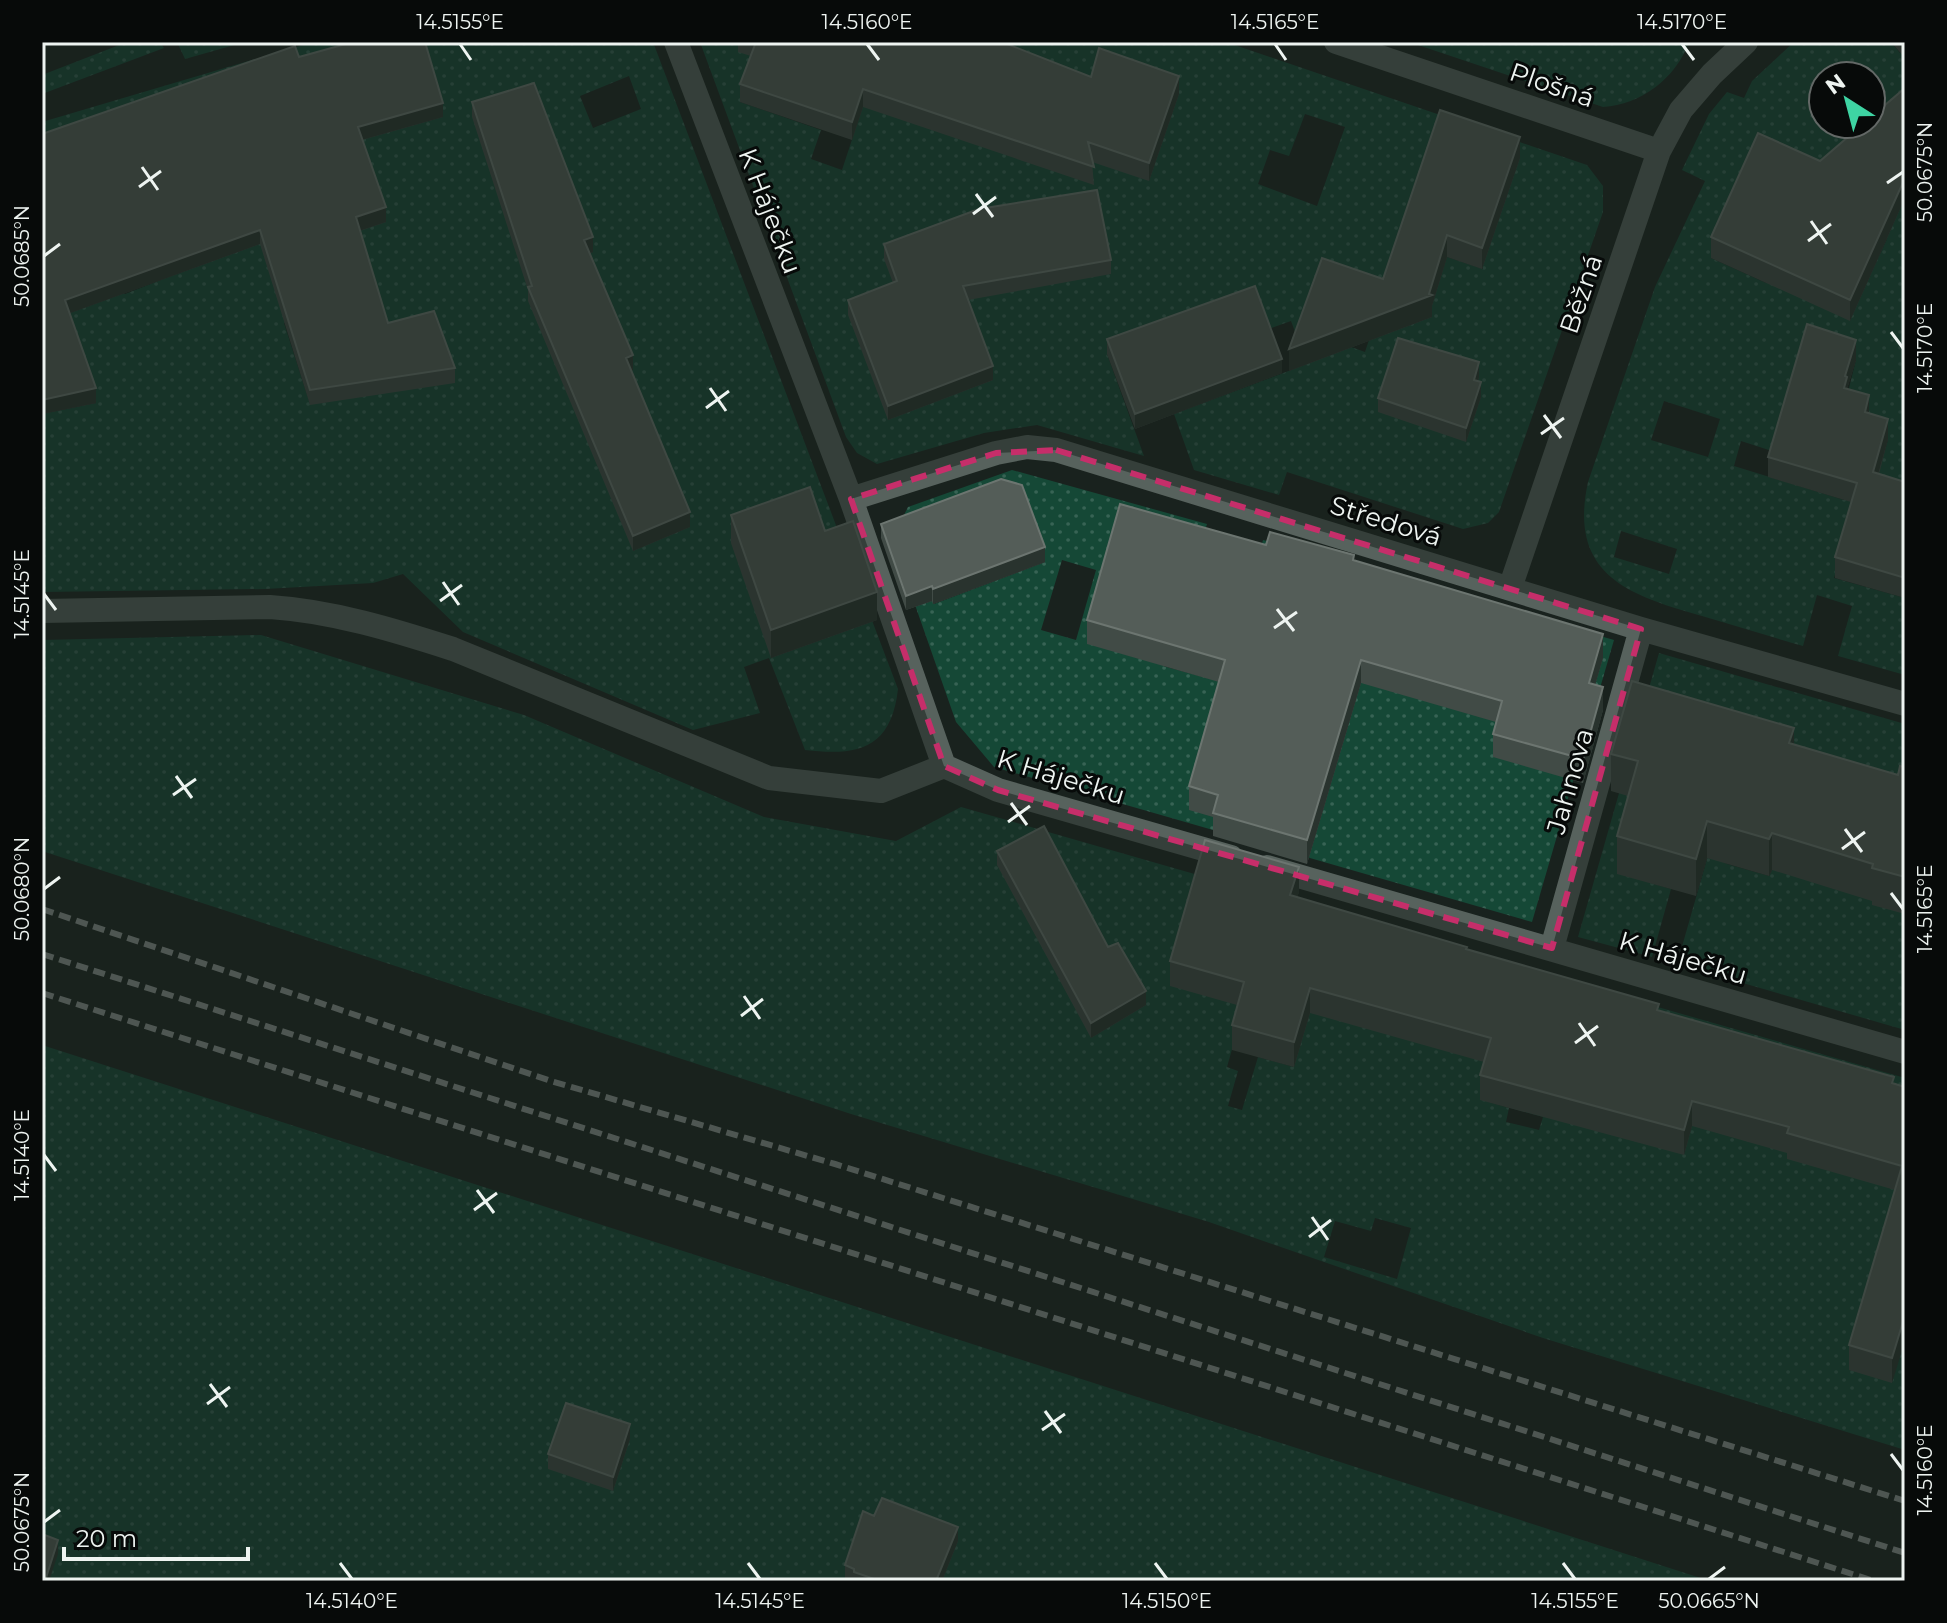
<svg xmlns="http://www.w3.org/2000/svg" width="1947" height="1623" font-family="Montserrat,sans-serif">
  <defs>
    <pattern id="grass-dots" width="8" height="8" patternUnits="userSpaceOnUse" patternTransform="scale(2)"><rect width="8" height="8" fill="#154836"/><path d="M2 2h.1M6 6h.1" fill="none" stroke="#376354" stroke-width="1.8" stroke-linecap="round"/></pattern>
  </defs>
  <rect width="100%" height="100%" fill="#19221e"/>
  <path fill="url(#grass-dots)" fill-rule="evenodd" d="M127 42H160L164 48 42 94V75Z
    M177 42H245L185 59Z
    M313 42H653L898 689C891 750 857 756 805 750L769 658 744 667 760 713 693 730 463 632 403 574 373 583 265 589 42 592V414L96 403 44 256 125 294 194 267 42 147V122ZM629 76 641 109 593 128 580 96ZM555 150 593 252 562 262 532 300ZM375 296 388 338 310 404 284 323Z
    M700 42H741L757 58 740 102 821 130 811 159 842 170 884 42H1226L1587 165 1603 186V212L1499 512 1488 523 1463 529 1287 472 1279 495 1194 470 1174 414 1307 364 1291 321 1266 330 1107 354 1144 456 1037 425 984 433 877 464 857 453 846 437ZM1305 114 1345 127 1317 206 1258 184 1270 150 1289 156ZM1441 132 1483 269 1447 257 1437 288ZM1382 300 1365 352 1304 330Z
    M1409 42H1689C1676 78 1641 105 1603 107Z
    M1794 42H1891L1900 53 1905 49V108L1871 138 1905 178V502L1888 497 1892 481 1878 476 1888 440 1865 432 1869 415 1844 408 1856 360 1808 344 1775 452 1741 441 1734 466 1844 500 1854 472 1865 475 1834 578 1905 598V675L1838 656 1852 606 1817 595 1803 646C1769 636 1735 626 1702 616 1627 595 1568 574 1588 482L1655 287 1705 181 1682 170 1709 114 1727 92 1744 98 1752 81ZM1823 76H1871V124H1823ZM1758 154 1815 180 1805 202 1887 239 1860 297 1777 260 1766 283 1711 258ZM1664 401 1720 419 1708 457 1651 440ZM1621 531 1677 549 1669 574 1614 557Z
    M1012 470 1207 524 1163 666 1222 682 1263 540 1614 640 1532 922 994 767 956 722 892 539 908 507ZM905 529 1045 562 934 604ZM1062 560 1096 570 1076 640 1041 630Z
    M261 635 524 715 764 817 896 841 961 807 1905 1078V1450L1543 1338 1209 1222 851 1114 42 851V640ZM1240 1021 1294 1067 1258 1057 1242 1110 1228 1106 1238 1071 1227 1067ZM1481 1100 1543 1117 1539 1130 1506 1122 1509 1108ZM1375 1218 1411 1228 1397 1279 1324 1257 1335 1221 1371 1231Z
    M1659 653 1905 724V1030L1677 964 1709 852 1727 864 1769 876 1772 870 1825 825 1617 873 1671 889 1652 957 1578 937Z
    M42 1045 1710 1581H42Z"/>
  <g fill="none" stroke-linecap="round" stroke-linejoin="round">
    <path stroke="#57625d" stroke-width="24" d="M676 42 851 499 944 766 998 790 1231 857
      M1336 42 1659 151
      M851 499 996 453 1027 447 1056 450 1641 629 1905 704
      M1510 588 1659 151 1681 110 1712 74 1746 42
      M42 611 270 607C332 611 394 630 453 649L769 778 881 791 944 766
      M1267 867 1905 1052
      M1552 948 1641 629"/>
    <path stroke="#8f9693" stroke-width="6" stroke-dasharray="12 6" stroke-linecap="butt" d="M42 909 551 1081 835 1164 1905 1501
      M42 954 1905 1553
      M42 993 1874 1581"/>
  </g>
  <path fill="#414b46" d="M738 42H1002L1091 77 1179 94 1149 181 1092 162 1094 185 863 107 852 140 740 102V84L751 56 738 52Z
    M1891 42H1905V58Z
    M299 57 443 117 362 140 386 222 360 231 388 323 455 368V383L310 405 260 244 70 313 96 403 42 414V134Z
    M1905 88V198L1850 321 1711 258V237L1820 161Z
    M472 102 593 252 590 253 633 370H631L690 527 633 551 528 301V290L472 117Z
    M1520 158 1482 269 1447 257 1432 306V317L1289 371 1383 279Z
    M884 244 1111 260V274L968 300 993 380 888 420 848 315V300L893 283 884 259Z
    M1107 339 1282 373 1135 429 1107 354Z
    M1856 360 1847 389 1869 413 1888 439 1879 474 1905 482V598L1835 578V557L1851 502 1768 477V457Z
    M1479 377 1478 381 1481 397 1466 442 1378 412V398Z
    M731 515 825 531 877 620 771 658 731 543Z
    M881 524 1045 562 933 604 932 601 906 610 881 538Z
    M1266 545 1354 560 1603 658 1595 685 1603 710 1583 783 1493 757V734L1496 722 1361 683 1307 864 1213 836V817L1189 810V786L1219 682 1087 644V620Z
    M1794 744 1898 775 1905 767V914L1872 905V901L1772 870 1769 876 1707 858 1696 896 1617 874V836L1628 796 1611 791V754Z
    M997 851 1108 947 1146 1005 1091 1038 997 865Z
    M1299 892 1297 897 1905 1087 1892 1383 1849 1370V1345L1895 1190 1787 1159V1153L1692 1126 1684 1155 1480 1100V1075L1484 1062 1310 1013 1294 1067 1232 1050V1025L1237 1005 1170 986V961Z
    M630 1439 613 1491 548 1469V1454Z
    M874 1516 958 1541 942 1581H848L845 1580V1565Z"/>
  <path fill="#29332e" d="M1179 76V94L1149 181V163Z
    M863 89V107L852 140V122Z
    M443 103V117L358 141V127Z
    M1520 137V158L1482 269V248Z
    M1905 178V198L1850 321V300Z
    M386 207V222L356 232V217Z
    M260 230V244L65 315V300Z
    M1447 235V257L1432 306V317L1289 371V349L1429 294Z
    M593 237V252L584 255V240Z
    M1856 340V360L1847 389 1844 408 1845 376Z
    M633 355V370L626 372V358Z
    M1282 359V373L1135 429V414Z
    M1479 362V377L1474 395V380Z
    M993 366V380L888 420V406Z
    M1481 382V397L1466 442V428Z
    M96 388V403L42 414V400Z
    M1869 395V415L1865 412Z
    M1888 419V439L1873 492V472Z
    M690 512V527L633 551V536Z
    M1045 547V562L933 604V589Z
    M932 586V601L906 610V596Z
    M877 592V620L771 658V630Z
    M1603 634V658L1589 706V683Z
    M1361 660V683L1307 864V840Z
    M1603 687V710L1583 783V759Z
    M1794 728V765L1789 743Z
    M1707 821V858L1696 896V859Z
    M1772 833V870L1769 876V839Z
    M1299 867V892L1290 920V895Z
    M1310 988V1013L1294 1067V1042Z
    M1146 991V1005L1091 1038V1023Z
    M1692 1101V1126L1684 1155V1130Z
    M1905 1315V1341L1892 1383V1358Z
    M630 1424V1439L613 1491V1477Z
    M958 1527V1541L942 1581H936Z
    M58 1540V1554L49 1581H45Z"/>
  <path fill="#545d58" stroke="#6c7570" stroke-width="2" d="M353 42H425L443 103 358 127 386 207 356 217 388 323 434 311 455 368 310 390 260 230 65 300 96 388 42 400V134L295 46 299 57Z
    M756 42H1002L1091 77 1099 48 1179 76 1149 163 1088 142 1094 167 863 89 852 122 740 84Z
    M534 83 593 237 584 240 633 355 626 358 690 512 633 536 528 287 532 286 472 102Z
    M1905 88V178L1850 300 1711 237 1758 133 1820 161 1863 124H1871V117Z
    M1440 110 1520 137 1482 248 1447 235 1429 294 1432 295 1289 349 1322 258 1383 279Z
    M1097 190 1111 260 963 286 993 366 888 406 848 300 897 281 884 244 979 209Z
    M1255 286 1282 359 1135 414 1107 339Z
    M1807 324 1856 340 1845 376 1847 377 1844 388 1869 395 1865 412 1888 419 1873 472 1905 482V578L1835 557 1857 483 1768 457Z
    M1398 338 1479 362 1474 380 1481 382 1466 428 1378 398Z
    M1001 479 1022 485 1045 547 933 589 932 586 906 596 881 524Z
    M810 487 825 531 853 521 877 592 771 630 731 515Z
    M1120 504 1266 545 1270 532 1354 555 1353 560 1603 634 1589 683 1603 687 1583 759 1493 734 1502 701 1361 660 1307 840 1213 813 1218 795 1189 786 1225 660 1087 620Z
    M1632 681 1794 728 1789 743 1898 775 1900 766 1905 767V877L1872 868 1873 864 1772 833 1769 839 1707 821 1696 859 1617 836 1638 761 1611 754Z
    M1044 826 1108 947 1118 943 1146 991 1091 1023 997 851Z
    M1205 840 1299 867 1290 895 1467 947 1466 949 1659 1004 1657 1010 1894 1077 1892 1083 1905 1087V1315L1892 1358 1849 1345 1902 1166 1787 1133 1789 1127 1692 1101 1684 1130 1480 1075 1491 1038 1310 988 1294 1042 1232 1025 1244 982 1170 961Z
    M566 1403 630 1424 613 1477 548 1454Z
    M882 1498 958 1527 936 1581H880L854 1572V1569L845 1565 863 1511 874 1516Z
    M42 1534 58 1540 45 1581H42Z"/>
  <path d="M0 0H1947V1623H0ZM1056 450 1641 629 1552 948 998 790 944 766 851 499 996 453Z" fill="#19221e" fill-opacity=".55" fill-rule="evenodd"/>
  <path fill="none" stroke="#c62e6a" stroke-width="6" stroke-dasharray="16 10" stroke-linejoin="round" d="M1056 450 1641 629 1552 948 998 790 944 766 851 499 996 453Z"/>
  <path fill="none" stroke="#eef4f1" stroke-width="3" d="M460 44 471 60M867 44 879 60M1275 44 1286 60M1682 44 1694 60M142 167 158 190M1887 183 1903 172M139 187 161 171M976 194 993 217M973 214 996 197M1811 221 1827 244M1808 241 1831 224M44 256 60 244M1891 332 1903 348M710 388 726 411M706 408 729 391M1544 415 1561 438M1541 434 1564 418M443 582 459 605M44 594 56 610M440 601 462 585M1277 609 1294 631M1274 628 1297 612M176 776 192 798M173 795 196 779M1011 803 1027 825M1008 822 1030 806M1845 829 1862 852M1842 849 1865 832M44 889 60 877M1891 893 1903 909M744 996 760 1019M741 1016 763 999M1579 1023 1595 1046M1575 1043 1598 1026M44 1155 56 1171M477 1190 494 1213M474 1210 497 1193M1312 1217 1328 1240M1309 1237 1331 1220M210 1384 227 1407M207 1404 230 1387M1045 1411 1061 1433M1042 1430 1065 1414M1891 1454 1903 1470M44 1522 60 1510M340 1563 352 1579M748 1563 760 1579M1155 1563 1167 1579M1563 1563 1575 1579M1709 1579 1725 1567"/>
  <g text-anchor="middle" stroke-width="6" stroke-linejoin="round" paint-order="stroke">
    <g font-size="26" fill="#eef4f1" stroke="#070a09">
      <text transform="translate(1552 85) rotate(19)" y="9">Plošná</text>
      <text transform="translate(770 211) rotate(69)" y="9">K Háječku</text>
      <text transform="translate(1581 294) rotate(-71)" y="9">Běžná</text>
      <text transform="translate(1386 521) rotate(17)" y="9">Středová</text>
      <text transform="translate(1061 777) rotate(17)" y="9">K Háječku</text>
      <text transform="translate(1570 781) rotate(-74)" y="9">Jahnova</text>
      <text transform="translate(1683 958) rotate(16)" y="9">K Háječku</text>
    </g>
  </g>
  <rect width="1947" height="1623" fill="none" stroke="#070a09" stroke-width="88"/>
  <g transform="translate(1847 100) rotate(324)"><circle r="38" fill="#070a09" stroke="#636866" stroke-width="2"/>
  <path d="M0-6L14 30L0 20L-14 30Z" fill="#3ed4a3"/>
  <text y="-12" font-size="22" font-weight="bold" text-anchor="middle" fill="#eef4f1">N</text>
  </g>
  <path d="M64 1547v12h184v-12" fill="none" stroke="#eef4f1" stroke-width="4"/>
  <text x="76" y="1547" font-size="24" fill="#eef4f1" stroke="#070a09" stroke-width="6" paint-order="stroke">20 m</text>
  <rect x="44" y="44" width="1859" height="1535" fill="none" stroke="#eef4f1" stroke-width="3"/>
  <g font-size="20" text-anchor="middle" fill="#eef4f1">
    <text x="460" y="29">14.5155°E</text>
    <text x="867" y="29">14.5160°E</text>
    <text x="1275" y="29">14.5165°E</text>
    <text x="1682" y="29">14.5170°E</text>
    <text transform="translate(1925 172) rotate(-90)" y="7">50.0675°N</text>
    <text transform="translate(22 256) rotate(-90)" y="7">50.0685°N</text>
    <text transform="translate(1925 348) rotate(-90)" y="7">14.5170°E</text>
    <text transform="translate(22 594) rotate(-90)" y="7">14.5145°E</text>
    <text transform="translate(22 889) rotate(-90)" y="7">50.0680°N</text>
    <text transform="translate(1925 909) rotate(-90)" y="7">14.5165°E</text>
    <text transform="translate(22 1155) rotate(-90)" y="7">14.5140°E</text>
    <text transform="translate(1925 1470) rotate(-90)" y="7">14.5160°E</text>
    <text transform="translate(22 1522) rotate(-90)" y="7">50.0675°N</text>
    <text x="352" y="1608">14.5140°E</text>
    <text x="760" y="1608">14.5145°E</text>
    <text x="1167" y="1608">14.5150°E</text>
    <text x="1575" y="1608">14.5155°E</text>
    <text x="1709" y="1608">50.0665°N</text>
  </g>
</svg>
